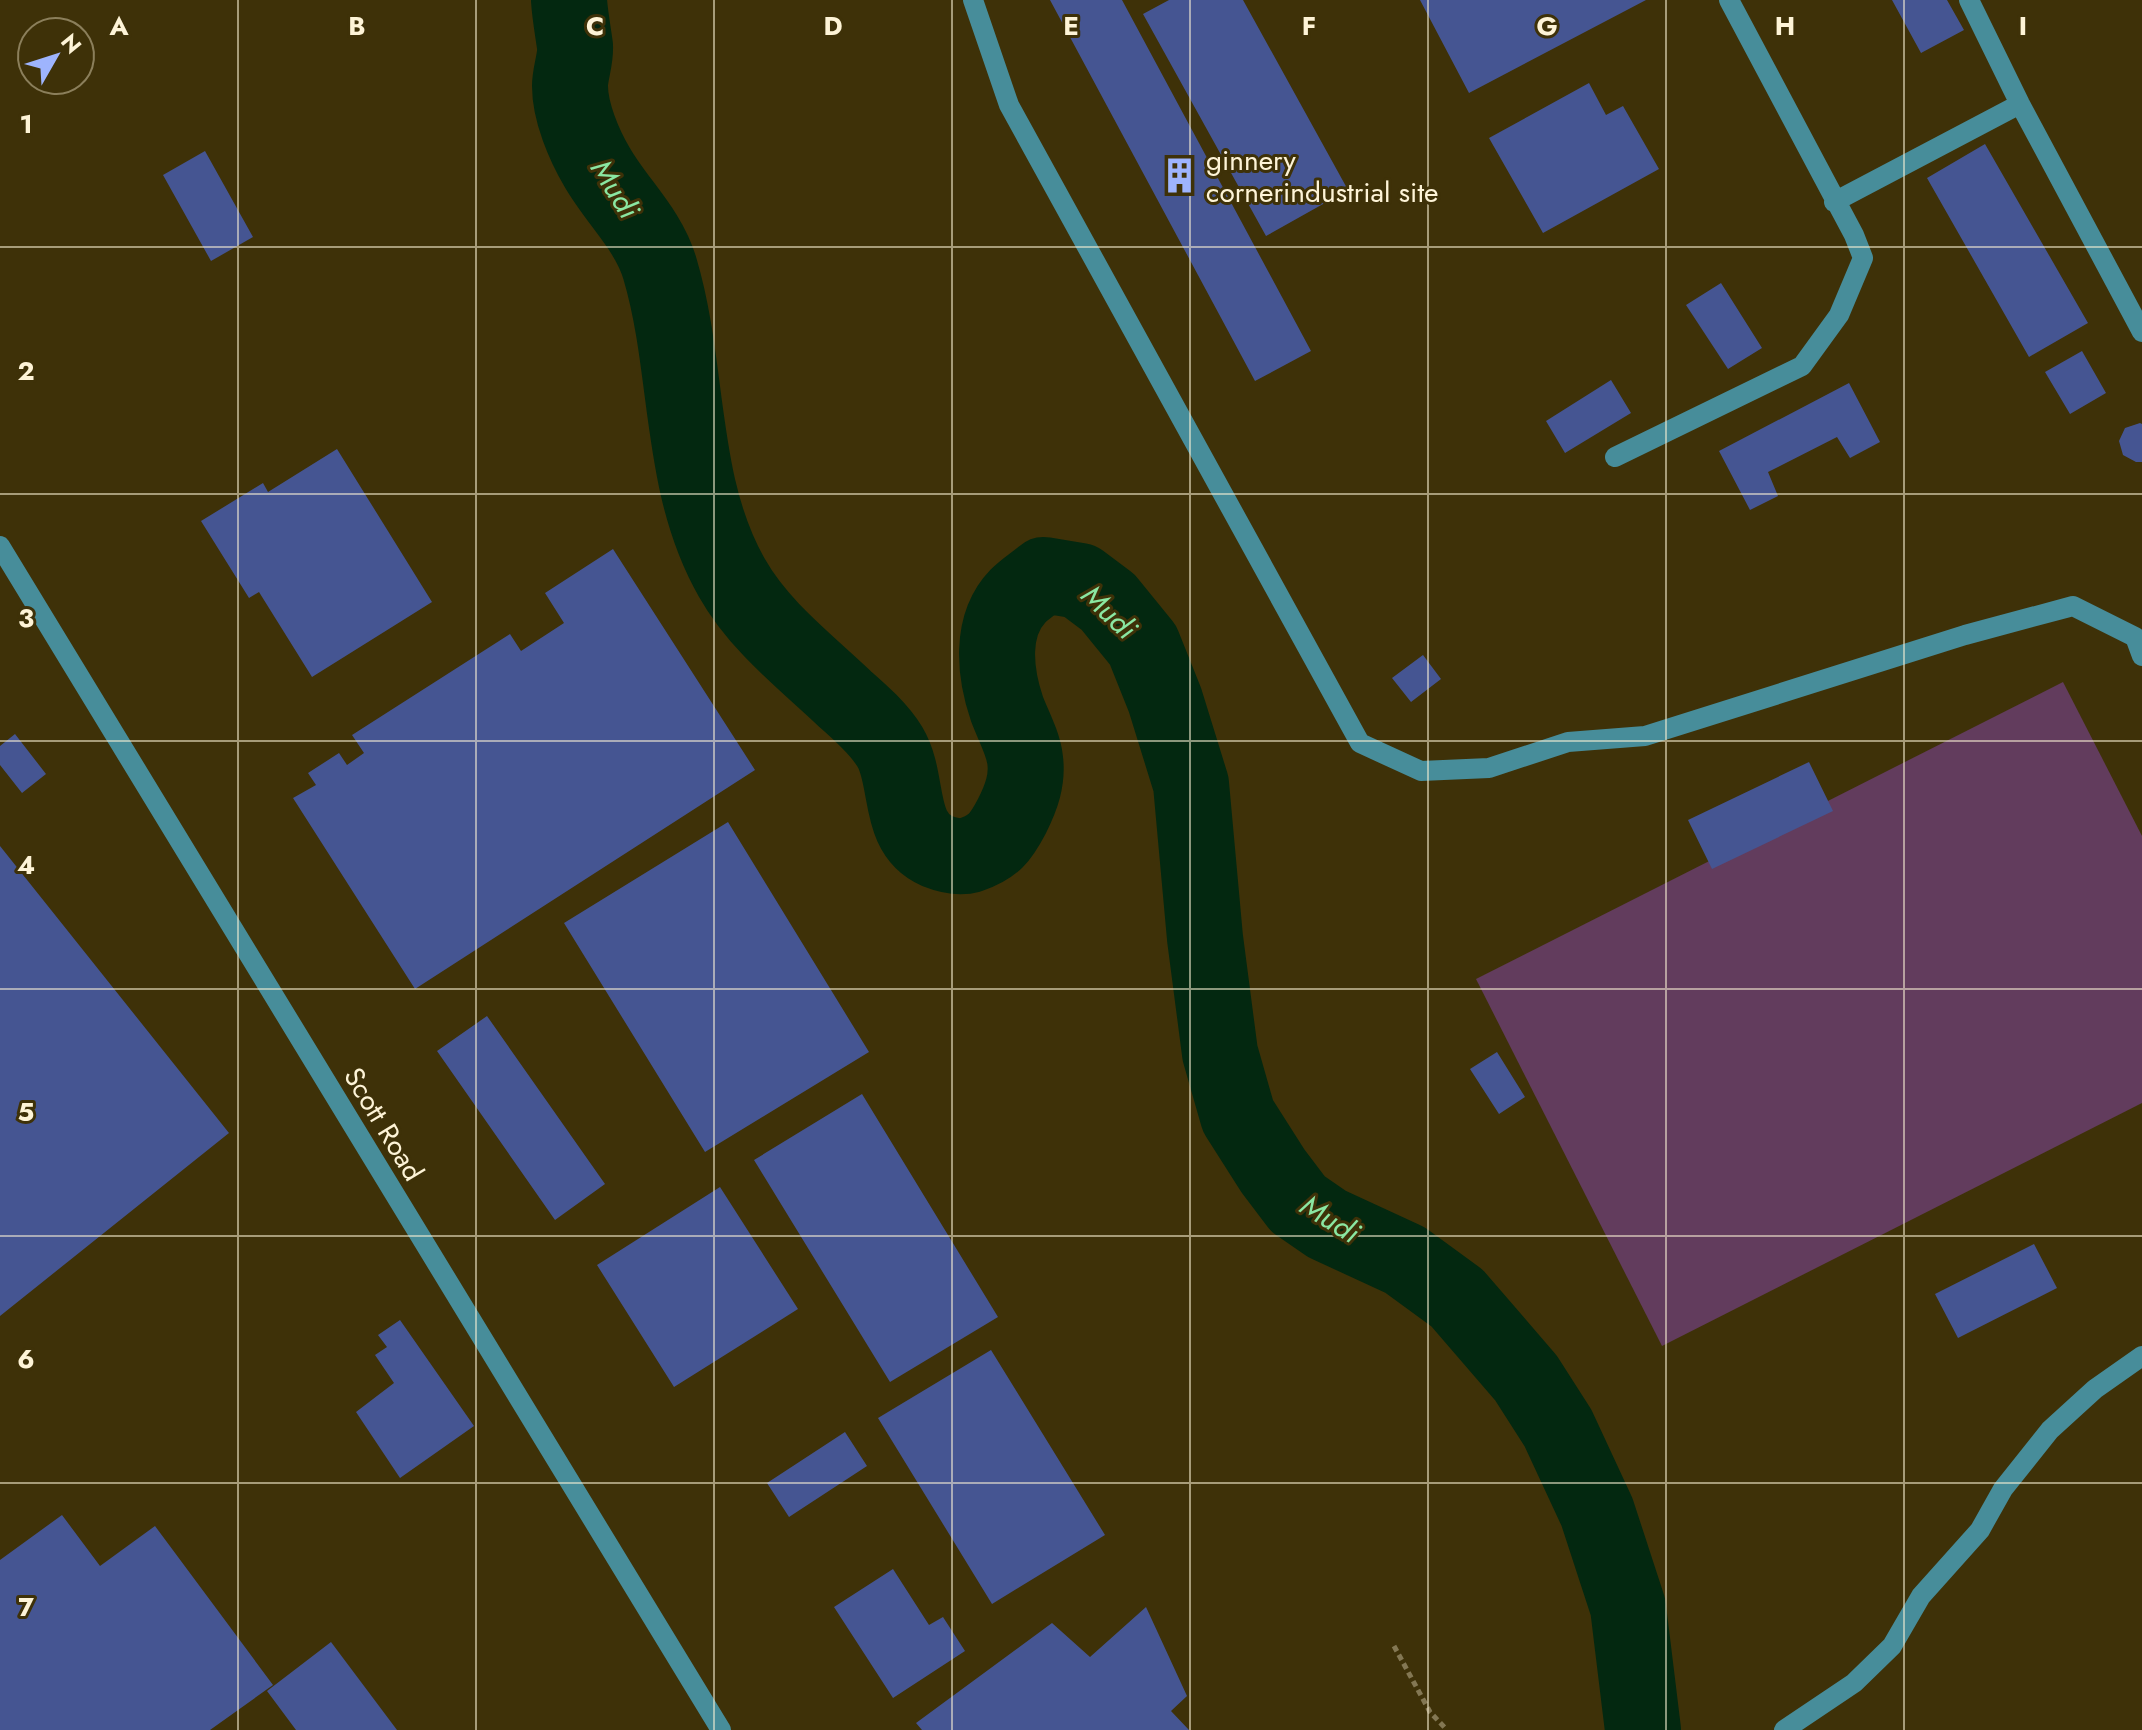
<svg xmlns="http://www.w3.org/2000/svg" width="2142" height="1730" font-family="Jost,sans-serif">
  <rect width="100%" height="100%" fill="#3e3108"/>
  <path fill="#623c5d" d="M2063 682 2142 836V1103L1662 1346 1476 979Z"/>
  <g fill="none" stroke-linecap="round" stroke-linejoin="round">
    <path stroke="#032810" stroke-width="76" d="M569 0C570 16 573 31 575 46 576 59 570 73 570 86 570 112 584 145 597 167 617 202 649 230 660 269 690 370 678 484 732 578 759 626 805 661 845 699 861 713 879 729 890 747 910 781 896 833 937 851 947 855 959 858 970 855 994 847 1001 837 1012 816 1021 798 1028 780 1025 759 1023 743 1013 725 1007 709 995 674 989 626 1018 596 1026 588 1036 582 1044 575L1080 581 1108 602 1143 645 1165 700 1191 784 1205 938 1220 1053 1238 1116 1273 1171 1298 1204 1327 1224 1405 1260 1457 1298 1526 1378 1558 1428 1597 1512 1628 1607 1643 1730"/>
  </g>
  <path fill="#455592" d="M1050 0H1122L1311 351 1255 381Z
    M1169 0H1243L1348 190 1266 236 1143 14Z
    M1420 0H1646L1469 93Z
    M1892 0H1947L1964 30 1921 53Z
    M1589 83 1606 115 1623 106 1659 169 1543 233 1489 138Z
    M1985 144 2088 323 2029 357 1927 178Z
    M205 151 253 237 211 261 163 175Z
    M1721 283 1762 348 1728 369 1686 305Z
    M2082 351 2106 393 2070 414 2045 372Z
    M1611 380 1631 413 1565 453 1546 421Z
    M1849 383 1880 442 1850 458 1837 437 1768 472 1778 496 1750 510 1719 451Z
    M2140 423 2142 424V462H2136L2123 455 2119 441 2125 428Z
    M337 449 432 602 312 677 259 592 249 598 201 521 263 483 268 492Z
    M613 549 755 770 415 989 293 798 316 785 308 773 339 753 347 765 364 753 352 735 510 634 521 651 564 623 545 593Z
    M1423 655 1441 679 1411 702 1392 678Z
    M15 734 46 774 22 793 0 765V746Z
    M1809 762 1833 811 1712 869 1688 820Z
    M728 822 869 1052 705 1152 564 923Z
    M0 846 229 1133 0 1316Z
    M487 1016 605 1184 555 1220 437 1051Z
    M1497 1052 1525 1097 1499 1114 1470 1069Z
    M862 1094 998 1317 890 1382 754 1160Z
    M720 1187 798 1309 674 1387 597 1265Z
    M2034 1244 2057 1288 1958 1338 1935 1294Z
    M400 1320 474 1426 400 1478 356 1412 394 1383 375 1355 387 1347 378 1335Z
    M991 1350 1105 1535 992 1604 878 1418Z
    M845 1432 867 1466 789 1517 767 1483Z
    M62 1515 100 1566 155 1526 273 1685 210 1730H0V1560Z
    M893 1569 929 1625 943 1617 965 1651 893 1698 834 1607Z
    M1146 1607 1187 1696 1171 1711 1189 1730H922L916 1723 1052 1623 1090 1657Z
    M331 1642 397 1730H296L267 1691Z"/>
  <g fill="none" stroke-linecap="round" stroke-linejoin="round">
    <path stroke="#837753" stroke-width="5" stroke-dasharray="6 4" stroke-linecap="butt" d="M1394 1646 1430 1712 1447 1730"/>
    <path stroke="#478d9a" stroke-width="20" d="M973 0 1009 105 1360 743 1421 771 1489 768 1568 742 1645 736 1965 635 2073 606 2135 637 2142 656
      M1969 0 2020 104 2142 332
      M1834 202 2020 104
      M1615 457 1802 366 1839 315 1863 258 1854 235 1729 0
      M0 546 721 1730
      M1784 1730 1854 1683 1892 1646 1921 1596 1980 1530 2003 1489 2050 1430 2095 1389 2142 1356"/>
  </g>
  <path fill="none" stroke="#fef4d7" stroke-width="2" stroke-opacity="0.55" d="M238 0V1730M476 0V1730M714 0V1730M952 0V1730M1190 0V1730M1428 0V1730M1666 0V1730M1904 0V1730M0 247H2142M0 494H2142M0 741H2142M0 989H2142M0 1236H2142M0 1483H2142"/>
  <defs>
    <symbol id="building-bare" viewBox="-9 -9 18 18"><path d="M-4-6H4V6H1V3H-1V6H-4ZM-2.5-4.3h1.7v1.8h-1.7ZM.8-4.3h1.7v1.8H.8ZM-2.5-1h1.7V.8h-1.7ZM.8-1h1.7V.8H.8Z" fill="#9eb4fd" stroke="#3e3108" stroke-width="2.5" paint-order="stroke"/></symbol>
  </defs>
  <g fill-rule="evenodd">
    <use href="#building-bare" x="1154" y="150" width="51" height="51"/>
  </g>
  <g text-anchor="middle" stroke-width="6" stroke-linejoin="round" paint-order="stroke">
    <g font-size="28" fill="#fef4d7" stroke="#3e3108" text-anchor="start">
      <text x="1206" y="170">ginnery<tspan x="1206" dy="32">cornerindustrial site</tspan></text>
    </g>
    <g font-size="28" fill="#fef4d7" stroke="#3e3108">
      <text transform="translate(384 1124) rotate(59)" y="10">Scott Road</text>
    </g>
    <g font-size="30" font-style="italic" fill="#8ae7a2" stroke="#3e3108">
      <text transform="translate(615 189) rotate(58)" y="10">Mudi</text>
      <text transform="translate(1109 612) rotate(44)" y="10">Mudi</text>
      <text transform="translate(1330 1219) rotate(32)" y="10">Mudi</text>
    </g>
  </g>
  <g font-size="26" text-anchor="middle" font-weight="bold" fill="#fef4d7" stroke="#3e3108" stroke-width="6" stroke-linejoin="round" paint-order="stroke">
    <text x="119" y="35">A</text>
    <text x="357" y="35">B</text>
    <text x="595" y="35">C</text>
    <text x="833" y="35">D</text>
    <text x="1071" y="35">E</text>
    <text x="1309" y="35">F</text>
    <text x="1547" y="35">G</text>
    <text x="1785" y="35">H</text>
    <text x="2023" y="35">I</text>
    <text x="26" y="133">1</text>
    <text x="26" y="380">2</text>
    <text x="26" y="627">3</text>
    <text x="26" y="874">4</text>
    <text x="26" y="1121">5</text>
    <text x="26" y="1368">6</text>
    <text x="26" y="1616">7</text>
  </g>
  <g transform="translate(56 56) rotate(51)"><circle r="38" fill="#3e3108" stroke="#8b7f5b" stroke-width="2"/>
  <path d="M0-6L14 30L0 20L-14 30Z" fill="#9eb4fd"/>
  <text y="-12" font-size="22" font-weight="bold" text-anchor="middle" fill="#fef4d7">N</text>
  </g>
</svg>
